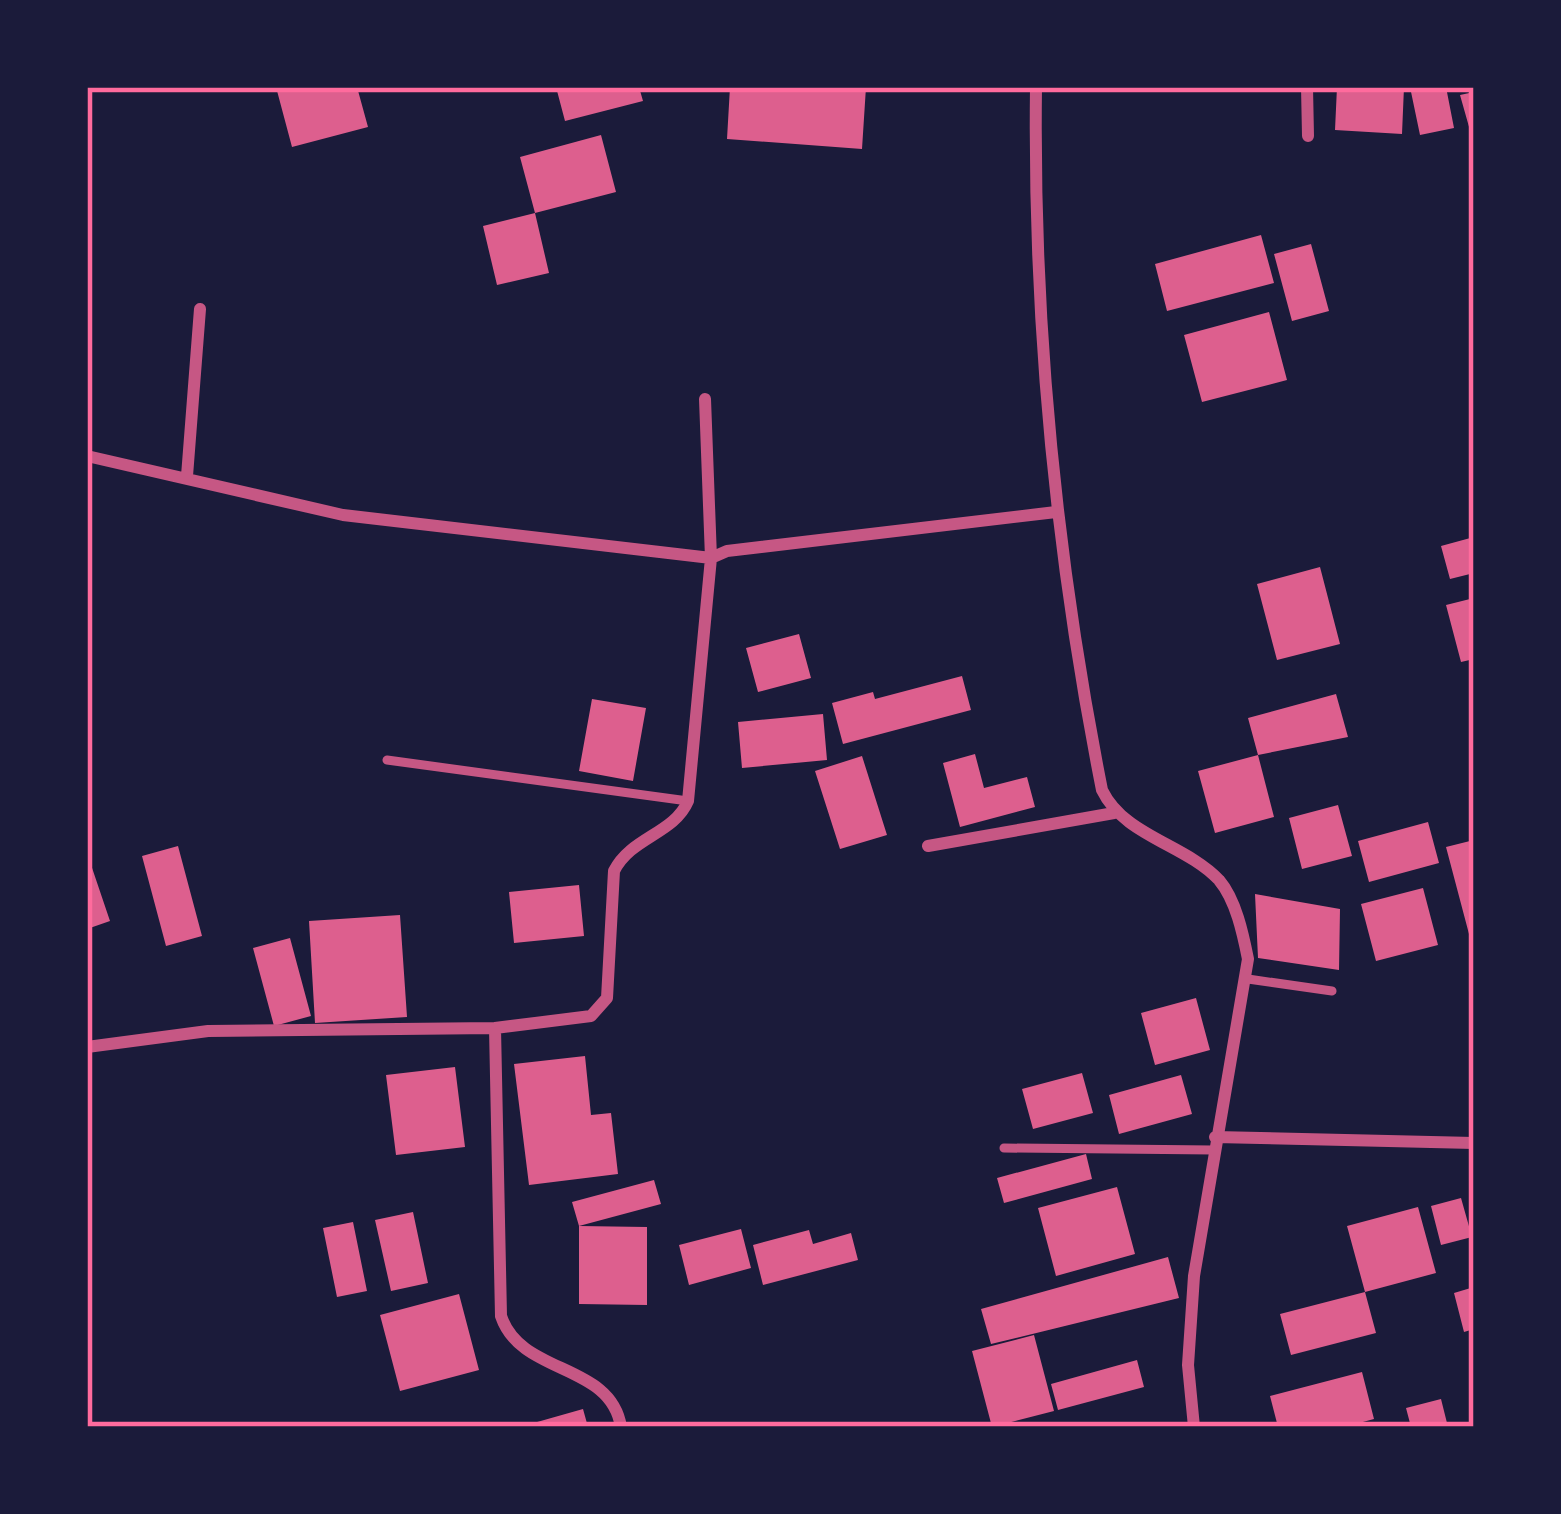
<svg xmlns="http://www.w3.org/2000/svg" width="1561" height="1514" font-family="Raleway,sans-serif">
  <rect width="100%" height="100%" fill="#1b1b3a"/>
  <path fill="#dd5f8e" d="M276 87H357L368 127 292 147Z
    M556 87H639L643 101 565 121Z
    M730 87H866L862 149 727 139Z
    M1337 87H1404L1402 134 1335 130Z
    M1410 87H1446L1454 128 1420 135Z
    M1474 92V141H1473L1460 95Z
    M601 135 616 192 535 213 549 273 497 285 483 226 535 213 520 157Z
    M1261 235 1274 283 1167 311 1155 264Z
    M1311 244 1329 311 1292 321 1274 254Z
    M1269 312 1287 380 1202 402 1184 335Z
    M1474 537V573L1450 579 1441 546Z
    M1320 567 1340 644 1277 660 1257 584Z
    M1474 598V659L1461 662 1446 605Z
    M799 634 811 678 758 692 746 648Z
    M962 676 971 710 843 744 832 703 873 692 875 699Z
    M1336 694 1348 737 1258 755 1248 718Z
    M592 699 646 708 633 781 579 771Z
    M823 714 827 760 742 768 738 722Z
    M975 754 984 788 1027 777 1035 807 960 827 943 763Z
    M1258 755 1274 817 1215 833 1198 771Z
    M862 756 887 835 840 849 815 771Z
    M1338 805 1352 856 1302 869 1289 818Z
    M1428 822 1439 863 1369 882 1358 841Z
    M1474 840V933L1469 934 1446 847Z
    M178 846 202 936 166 946 142 856Z
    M87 853 110 921 87 929Z
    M579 885 584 936 514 943 509 892Z
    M1423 888 1438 945 1376 961 1361 904Z
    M1255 894 1340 909 1339 970 1258 958Z
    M400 915 407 1017 315 1023 309 921Z
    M290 938 311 1016 274 1026 253 948Z
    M1196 998 1210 1050 1155 1065 1141 1013Z
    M585 1056 591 1115 611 1113 618 1174 529 1185 514 1064Z
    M455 1067 465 1147 396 1155 386 1075Z
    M1082 1073 1093 1113 1033 1129 1022 1089Z
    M1181 1075 1192 1114 1119 1134 1109 1095Z
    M1086 1154 1092 1179 1004 1203 997 1178Z
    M654 1180 661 1204 579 1226 572 1202Z
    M1117 1187 1135 1254 1056 1276 1038 1208Z
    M1461 1198 1472 1237 1441 1245 1431 1206Z
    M1418 1207 1436 1273 1365 1292 1347 1226Z
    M413 1212 428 1283 391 1291 375 1220Z
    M353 1222 367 1291 337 1297 323 1228Z
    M579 1226 647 1227V1305L579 1304Z
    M741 1229 751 1268 689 1285 679 1245Z
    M809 1230 813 1244 851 1233 858 1260 763 1285 753 1245Z
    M1168 1257 1179 1298 991 1344 981 1309Z
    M1474 1287V1329L1464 1332 1454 1293Z
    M1365 1292 1376 1333 1291 1355 1280 1314Z
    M459 1294 479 1370 400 1391 380 1315Z
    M1034 1335 1054 1411 992 1427 972 1351Z
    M1137 1360 1144 1387 1058 1410 1051 1384Z
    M1362 1372 1374 1419 1344 1427H1278L1270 1396Z
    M1441 1399 1448 1427H1411L1406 1408Z
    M583 1409 588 1427H523V1426Z"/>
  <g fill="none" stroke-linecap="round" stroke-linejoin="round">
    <path stroke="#c65784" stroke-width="9" d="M387 760 688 801
      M1248 979 1332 991
      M1004 1148 1213 1150"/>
    <path stroke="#c65784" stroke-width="12" d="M1036 87C1033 324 1056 558 1102 790 1124 836 1185 844 1219 880 1236 900 1243 934 1248 959L1194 1276 1188 1365 1194 1427
      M1307 87 1308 136
      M87 456 343 515 711 558 705 399
      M187 476 200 309
      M928 846 1114 813
      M87 1047 208 1031 495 1028
      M1215 1137 1474 1143
      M621 1427C611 1362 521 1376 501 1316L495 1028 591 1016 607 998 614 871C631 837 674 834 688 801L711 558 727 551 1056 512"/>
  </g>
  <rect width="1561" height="1514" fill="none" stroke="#1b1b3a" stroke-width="180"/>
  <rect x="90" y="90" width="1381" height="1334" fill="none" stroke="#ff6b9d" stroke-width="4.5"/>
</svg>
